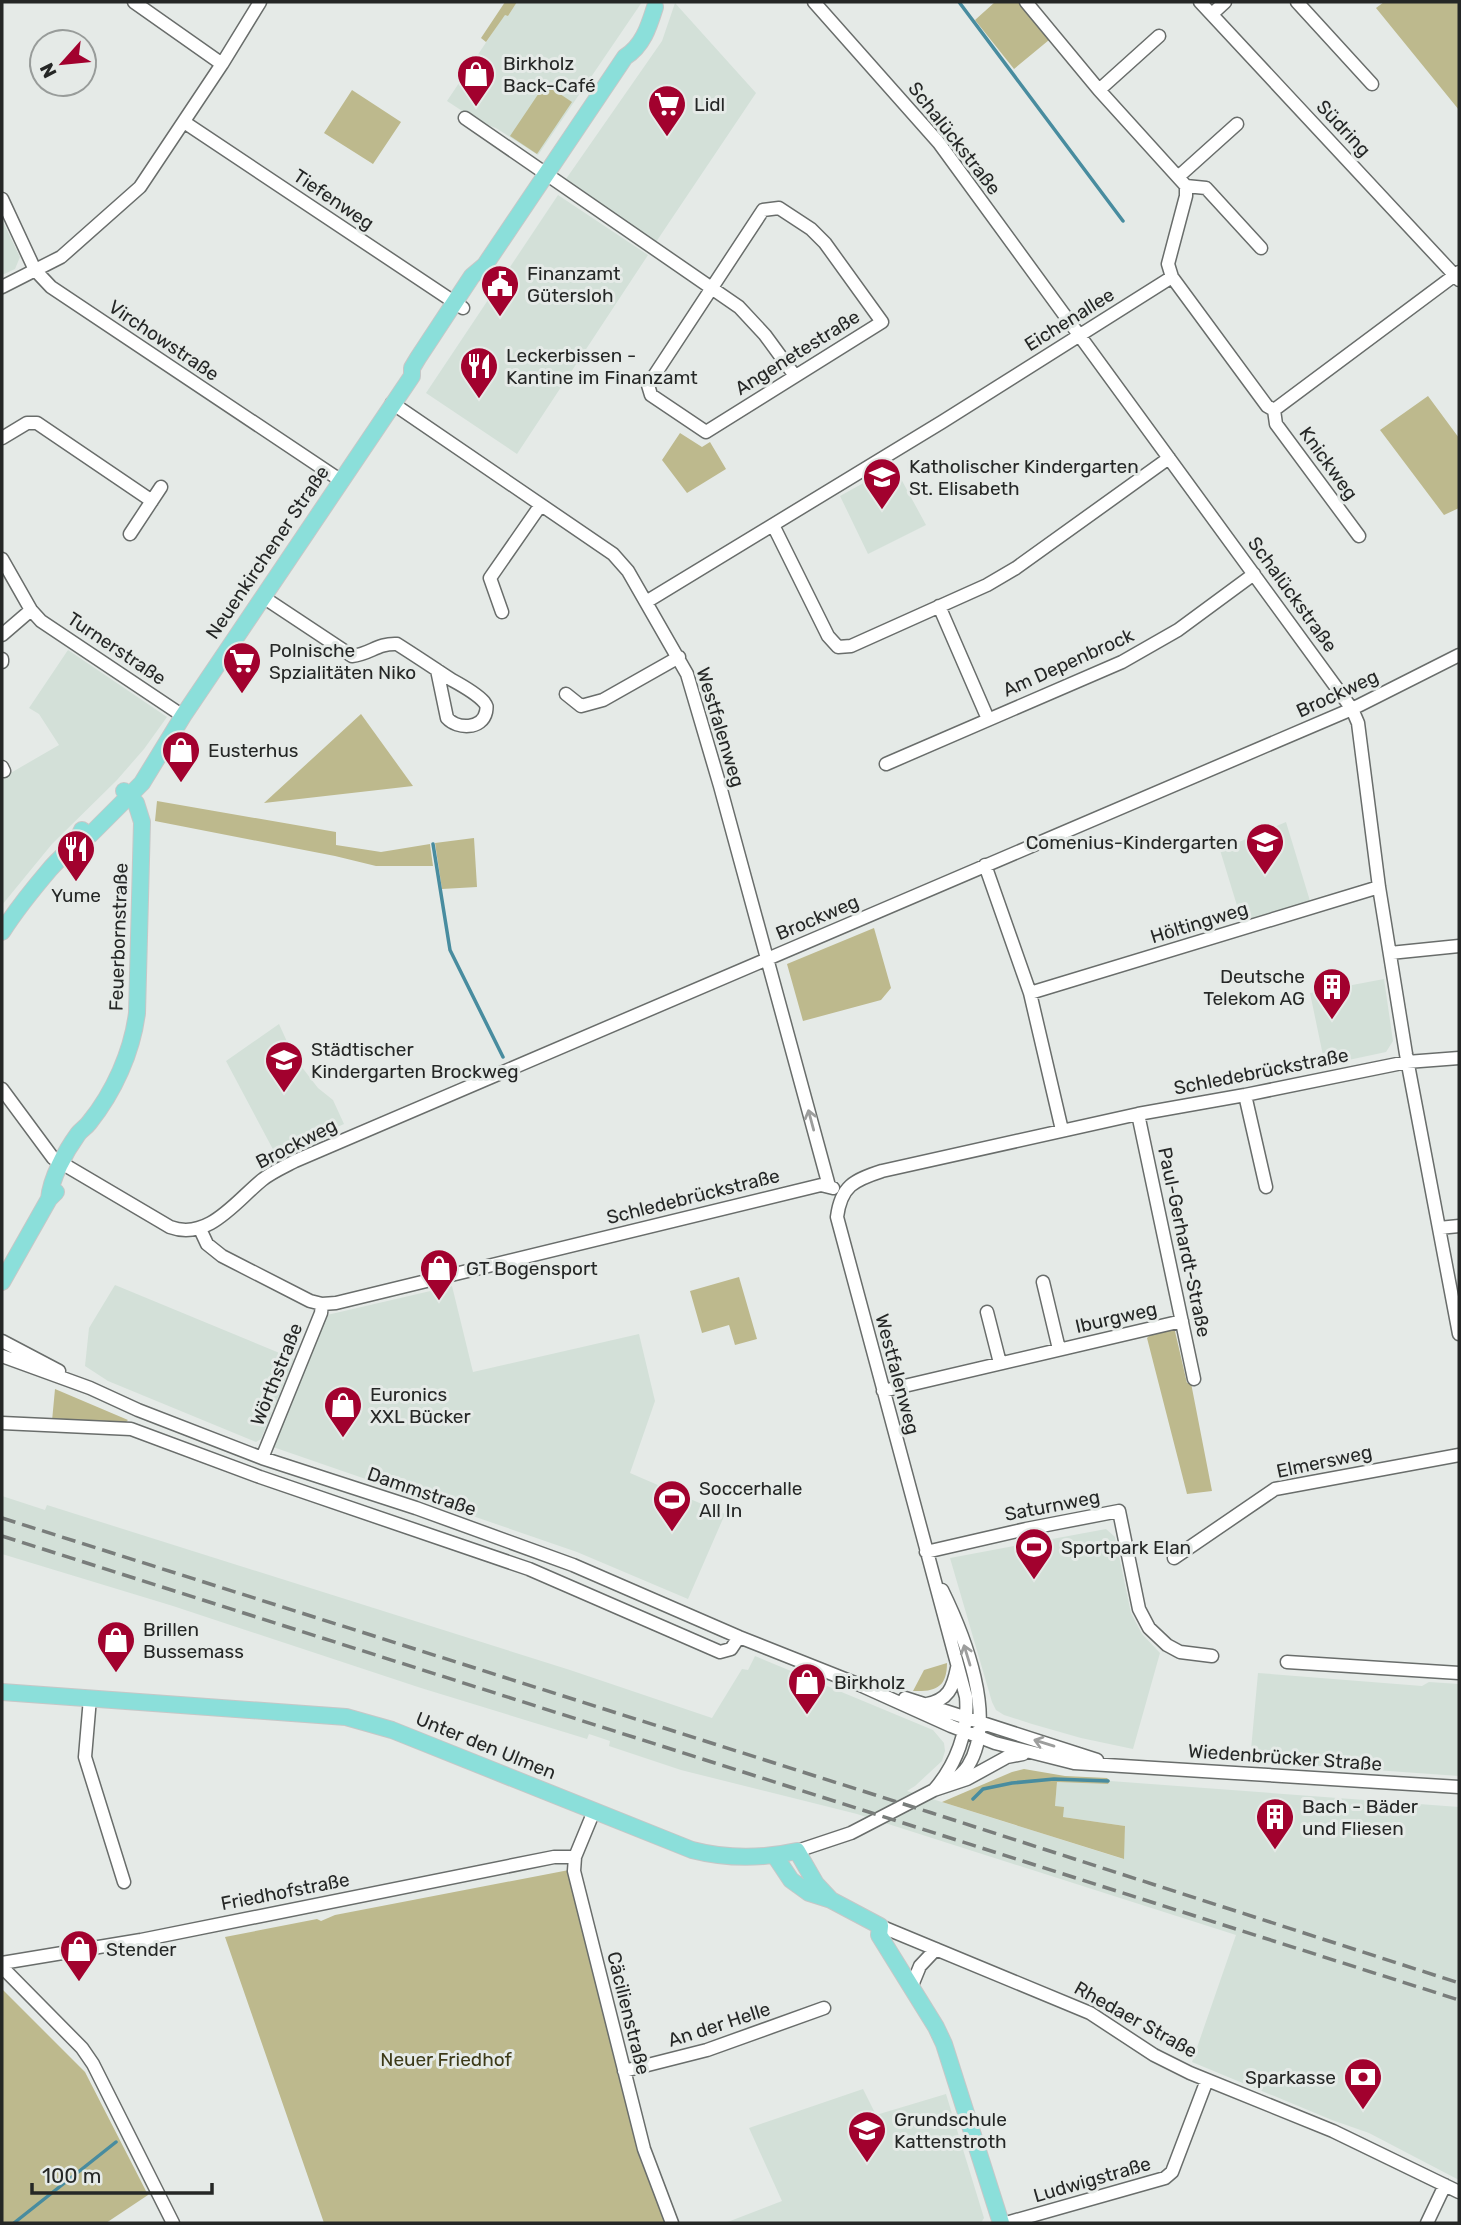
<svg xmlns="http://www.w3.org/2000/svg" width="1461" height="2225" font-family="Rubik,sans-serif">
  <rect width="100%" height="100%" fill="#e5eae7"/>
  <path fill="#d3e0d8" d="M517 2H642L538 155 496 128 479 122 447 101 505 14 508 16Z
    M675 3 756 93 656 242 566 179 662 41Z
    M558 195 648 255 517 454 426 393Z
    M2 220 20 257 15 269 2 275Z
    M894 466 926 525 868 554 840 496Z
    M68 650 167 717 144 749 117 780 52 844 2 905V778L59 745 39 714 29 708Z
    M1286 822 1310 901 1242 922 1220 850Z
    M1384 979 1393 1041 1386 1052 1325 1065 1310 993Z
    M279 1024 294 1057 318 1088 333 1100 344 1124 276 1155 226 1061Z
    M115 1285 294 1359 261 1439 256 1442 108 1381 85 1366 89 1328Z
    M452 1286 473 1372 639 1334 655 1401 630 1473 725 1514 688 1599 577 1552 273 1447 327 1315Z
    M2 1496 45 1510 47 1505 570 1670 712 1718 742 1669 748 1670 755 1656 933 1730 944 1743 945 1751 942 1761 915 1786 907 1791 1123 1859 1125 1826 1063 1817 1055 1806 1057 1782 1108 1784 1110 1781 1459 1807V2180L1369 2133 1332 2120 1192 2062 1236 1935 857 1814 681 1770 609 1746 610 1741 589 1734 587 1739 421 1688 173 1606 2 1554Z
    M1106 1529 1115 1537 1131 1613 1142 1634 1160 1653 1133 1749 1081 1738 1032 1724 1004 1715 996 1710 992 1702 950 1558Z
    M1258 1673 1422 1686 1429 1682 1459 1684V1776L1250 1761Z
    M863 2089 876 2115 946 2094 984 2218 981 2223H725L782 2201 749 2128Z"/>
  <path fill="#bdb98d" d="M505 2H517L508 16 505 15 486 42 481 38Z
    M995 2H1018L1049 40 1014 69 975 20Z
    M1384 2H1459V110L1376 8Z
    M545 84 572 102 537 154 510 136Z
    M352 90 401 122 373 164 324 133Z
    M1428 396 1459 438V508L1444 515 1380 430Z
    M680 433 702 447 710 442 726 469 687 493 662 460Z
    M361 714 413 786 264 803Z
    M157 801 336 832V845L381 852 430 844 433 866H376L335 856 155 821Z
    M474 838 477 887 442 889 435 843Z
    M874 928 891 988 881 1000 803 1021 787 964Z
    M739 1277 757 1339 735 1345 729 1325 702 1333 690 1291Z
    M1174 1327 1187 1383H1191L1212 1491 1187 1494 1147 1338 1152 1333Z
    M55 1389 128 1420 123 1425 52 1421Z
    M947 1663C947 1687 936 1692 913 1691L924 1670Z
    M1024 1769 1065 1776 1107 1778 1110 1781 1108 1784 1057 1782 1055 1806 1064 1807 1063 1817 1125 1826 1124 1859 942 1802 1012 1772Z
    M569 1870 638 2153 665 2223H324L225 1937 317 1919 321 1921 335 1915Z
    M2 1989 85 2072 148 2195 106 2223H2Z"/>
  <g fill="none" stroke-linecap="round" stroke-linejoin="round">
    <path stroke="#488c9f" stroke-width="3.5" d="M959 2 1123 221
      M433 844 450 950 503 1057
      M973 1799 983 1789 1012 1783 1054 1779 1108 1781
      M14 2223 116 2142"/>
    <defs>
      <path id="minor" d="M134 2 222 64
        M814 2 939 143 1352 709 1358 723 1379 887 1406 1054 1459 1334
        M1026 2 1099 90 1186 186V196L1168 264 1172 277 1267 406 1274 410
        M1200 2 1459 280
        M1297 2 1372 84
        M1212 14 1225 2
        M1099 90 1159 36
        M465 118 739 307 765 335 795 376
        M184 122 463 308
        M1178 177 1237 124
        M1186 186 1206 188 1261 248
        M2 199 35 270 51 287 340 480
        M779 208 811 229 825 243 882 322 706 432 651 395 648 385 763 210Z
        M2 287 61 257 140 187 222 64 260 2
        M392 403 613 554 628 571 687 674 720 786 829 1186
        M1274 410 1459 272
        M1274 410 1276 424 1359 536
        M2 438 27 423H37L152 501
        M773 525 828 636 838 647 851 646 987 585 1016 568 1169 458
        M130 534 161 487
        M2 559 31 610 41 621 183 716
        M263 597 352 656C371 654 377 643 397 644 416 656 434 668 452 680 463 686 476 693 484 702 487 706 487 706 486 712 482 730 457 729 447 718L437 670
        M646 602 942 422 1172 277
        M939 606 988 719
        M502 612 490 578 540 506
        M2 635 31 610
        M2 659V662
        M566 694 581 706 603 700 679 657
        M886 764 1122 662 1178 630 1254 574
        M2 767 4 771
        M985 865 1030 993 1062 1130
        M1390 953 1459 946
        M1030 993 1379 887
        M2 1089 53 1158 170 1227C208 1241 235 1202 262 1180 272 1172 284 1167 295 1161L1352 709 1459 655
        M1245 1095 1266 1187
        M1138 1114 1194 1379
        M1439 1228 1459 1226
        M200 1229 207 1244 222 1256 310 1301 322 1304 336 1303 821 1185 833 1188
        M1043 1282 1059 1349
        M987 1312 1000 1363
        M2 1341 59 1371
        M2 1356 90 1388 138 1410 262 1458 416 1508 573 1565 739 1637 860 1685 951 1726 995 1743 1074 1763 1459 1787
        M883 1391 1182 1321
        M2 1423 131 1429 260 1477 529 1569 720 1652 731 1649 739 1637
        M262 1458 321 1313 322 1304
        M926 1552 1026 1529 1119 1511 1139 1609 1149 1628 1167 1645 1180 1652 1212 1656
        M1174 1558 1275 1489 1459 1455
        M942 1590C964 1635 998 1719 968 1766 964 1772 958 1777 953 1781
        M1287 1662 1459 1673
        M90 1698 85 1757 124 1882
        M905 1698 1097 1760
        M927 1704C948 1700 953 1688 957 1668
        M934 1790C956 1765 969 1731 966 1697L837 1217C841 1186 854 1180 882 1171L1138 1114 1245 1095 1407 1062 1459 1058
        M594 1811 575 1857 574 1871 644 2149 672 2223
        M797 1851 851 1833 934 1790 967 1779 1007 1757 1023 1754
        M880 1926 1090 2013 1154 2055 1190 2073 1333 2131 1459 2192
        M2 1963 141 1940 554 1857H575
        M2 1967 82 2048 93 2064 173 2223
        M911 1988 920 1966 936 1949
        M624 2071 707 2050 824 2008
        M1006 2223 1165 2178 1172 2172 1207 2080
        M1427 2223 1445 2185"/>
      <path id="major" d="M79 839 90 835 142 783 183 716 412 376V368L418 358 472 276 485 265 625 57C643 46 649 26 655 7
        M2 932C16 910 33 889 50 869 61 856 76 846 82 830
        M49 1199C51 1178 65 1152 78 1134 81 1130 86 1127 89 1123 114 1092 132 1052 137 1013L142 822 136 803 124 791
        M2 1282 49 1199 56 1192
        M2 1692 346 1717 392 1730 692 1850C727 1859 761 1859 797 1851L816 1884 831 1900
        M775 1856 791 1880 809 1893 831 1900 880 1926 879 1935 936 2027 944 2044 1001 2223"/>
    </defs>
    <use href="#minor" stroke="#696d6b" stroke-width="15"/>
    <use href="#major" stroke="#c6c7c7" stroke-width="18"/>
    <use href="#minor" stroke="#fff" stroke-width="12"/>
    <use href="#major" stroke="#8bdfda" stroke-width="16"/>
    <path stroke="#797d7b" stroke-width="3.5" stroke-dasharray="14 7" stroke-linecap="butt" d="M2 1518 932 1813 1459 1983
      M2 1536 1459 2000"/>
  </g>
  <defs><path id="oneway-shaft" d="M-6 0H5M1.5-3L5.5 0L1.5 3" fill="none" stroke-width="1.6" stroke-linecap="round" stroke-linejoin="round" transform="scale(1.75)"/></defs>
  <g stroke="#9d9e9d">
    <use href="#oneway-shaft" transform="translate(811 1120) rotate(-105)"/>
    <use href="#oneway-shaft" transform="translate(967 1655) rotate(-107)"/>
    <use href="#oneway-shaft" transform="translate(1044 1743) rotate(-163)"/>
  </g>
  <defs>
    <symbol id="shop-pin" viewBox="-11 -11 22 30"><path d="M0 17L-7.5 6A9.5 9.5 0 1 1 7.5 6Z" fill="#a2012e" stroke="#e5eae7"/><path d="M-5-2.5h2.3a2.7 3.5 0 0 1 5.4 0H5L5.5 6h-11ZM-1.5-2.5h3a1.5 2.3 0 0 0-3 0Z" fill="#fff"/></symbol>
    <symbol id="supermarket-pin" viewBox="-11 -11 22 30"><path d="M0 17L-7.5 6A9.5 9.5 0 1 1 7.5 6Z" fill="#a2012e" stroke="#e5eae7"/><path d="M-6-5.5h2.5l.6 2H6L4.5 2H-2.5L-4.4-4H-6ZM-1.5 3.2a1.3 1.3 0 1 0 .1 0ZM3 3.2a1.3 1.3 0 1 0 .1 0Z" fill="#fff"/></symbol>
    <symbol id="civic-pin" viewBox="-11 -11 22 30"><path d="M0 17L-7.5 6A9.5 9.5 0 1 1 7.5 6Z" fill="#a2012e" stroke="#e5eae7"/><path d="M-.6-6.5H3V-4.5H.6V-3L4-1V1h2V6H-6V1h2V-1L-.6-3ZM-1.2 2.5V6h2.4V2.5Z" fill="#fff"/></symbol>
    <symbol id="restaurant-pin" viewBox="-11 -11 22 30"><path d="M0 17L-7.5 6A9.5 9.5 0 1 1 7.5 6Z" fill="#a2012e" stroke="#e5eae7"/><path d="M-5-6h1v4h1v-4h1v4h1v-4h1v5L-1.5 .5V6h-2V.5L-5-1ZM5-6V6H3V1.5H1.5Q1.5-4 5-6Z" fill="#fff"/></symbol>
    <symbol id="school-pin" viewBox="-11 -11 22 30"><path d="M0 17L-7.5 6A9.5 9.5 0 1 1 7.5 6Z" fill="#a2012e" stroke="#e5eae7"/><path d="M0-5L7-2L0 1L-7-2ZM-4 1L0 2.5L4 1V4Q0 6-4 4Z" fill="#fff"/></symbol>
    <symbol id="building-pin" viewBox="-11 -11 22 30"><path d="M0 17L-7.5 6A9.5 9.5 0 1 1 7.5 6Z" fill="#a2012e" stroke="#e5eae7"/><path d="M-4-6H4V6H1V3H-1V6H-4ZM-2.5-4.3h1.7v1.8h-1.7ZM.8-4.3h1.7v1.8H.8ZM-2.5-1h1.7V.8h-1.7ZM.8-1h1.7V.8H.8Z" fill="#fff"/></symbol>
    <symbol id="stadium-pin" viewBox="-11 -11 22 30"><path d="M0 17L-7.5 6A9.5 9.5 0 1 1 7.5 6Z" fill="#a2012e" stroke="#e5eae7"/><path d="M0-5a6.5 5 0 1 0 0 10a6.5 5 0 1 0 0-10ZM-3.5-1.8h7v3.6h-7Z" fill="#fff"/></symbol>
    <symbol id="bank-pin" viewBox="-11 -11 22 30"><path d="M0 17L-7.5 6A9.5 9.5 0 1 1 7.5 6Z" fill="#a2012e" stroke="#e5eae7"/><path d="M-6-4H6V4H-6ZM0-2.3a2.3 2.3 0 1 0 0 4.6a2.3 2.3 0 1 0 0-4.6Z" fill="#fff"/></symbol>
  </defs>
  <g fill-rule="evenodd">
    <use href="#shop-pin" x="454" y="52" width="44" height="60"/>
    <use href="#supermarket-pin" x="645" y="82" width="44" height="60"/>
    <use href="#civic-pin" x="478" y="262" width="44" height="60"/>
    <use href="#restaurant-pin" x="457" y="344" width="44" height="60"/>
    <use href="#school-pin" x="860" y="455" width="44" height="60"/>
    <use href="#supermarket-pin" x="220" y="639" width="44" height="60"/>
    <use href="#shop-pin" x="159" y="728" width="44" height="60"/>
    <use href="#school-pin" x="1243" y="820" width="44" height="60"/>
    <use href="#restaurant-pin" x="54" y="827" width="44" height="60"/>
    <use href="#building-pin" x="1310" y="965" width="44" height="60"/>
    <use href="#school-pin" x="262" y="1038" width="44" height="60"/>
    <use href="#shop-pin" x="417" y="1246" width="44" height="60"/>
    <use href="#shop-pin" x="321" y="1383" width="44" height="60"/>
    <use href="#stadium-pin" x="650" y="1477" width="44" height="60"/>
    <use href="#stadium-pin" x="1012" y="1525" width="44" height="60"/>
    <use href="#shop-pin" x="94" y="1618" width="44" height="60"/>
    <use href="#shop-pin" x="785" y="1660" width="44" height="60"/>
    <use href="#building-pin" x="1253" y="1795" width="44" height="60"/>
    <use href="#shop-pin" x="57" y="1927" width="44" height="60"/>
    <use href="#bank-pin" x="1341" y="2055" width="44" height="60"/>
    <use href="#school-pin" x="845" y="2108" width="44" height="60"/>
  </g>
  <g text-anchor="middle" stroke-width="6" stroke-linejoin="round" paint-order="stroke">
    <g font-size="19" fill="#252726" stroke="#e5eae7" text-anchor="start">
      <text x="503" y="70">Birkholz<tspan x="503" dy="22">Back-Café</tspan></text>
      <text x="694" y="111">Lidl</text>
      <text x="527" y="280">Finanzamt<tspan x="527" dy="22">Gütersloh</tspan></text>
      <text x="506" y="362">Leckerbissen -<tspan x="506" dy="22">Kantine im Finanzamt</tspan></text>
      <text x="909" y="473">Katholischer Kindergarten<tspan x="909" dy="22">St. Elisabeth</tspan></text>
      <text x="269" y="657">Polnische<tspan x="269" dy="22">Spzialitäten Niko</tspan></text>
      <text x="208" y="757">Eusterhus</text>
      <text x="1238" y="849" text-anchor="end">Comenius-Kindergarten</text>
      <text x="76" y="902" text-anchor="middle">Yume</text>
      <text x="1305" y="983" text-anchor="end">Deutsche<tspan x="1305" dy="22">Telekom AG</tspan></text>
      <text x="311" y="1056">Städtischer<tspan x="311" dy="22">Kindergarten Brockweg</tspan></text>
      <text x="466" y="1275">GT Bogensport</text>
      <text x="370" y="1401">Euronics<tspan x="370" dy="22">XXL Bücker</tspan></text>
      <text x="699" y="1495">Soccerhalle<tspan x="699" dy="22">All In</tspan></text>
      <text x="1061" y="1554">Sportpark Elan</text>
      <text x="143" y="1636">Brillen<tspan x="143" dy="22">Bussemass</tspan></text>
      <text x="834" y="1689">Birkholz</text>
      <text x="1302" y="1813">Bach - Bäder<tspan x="1302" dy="22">und Fliesen</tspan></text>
      <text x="106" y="1956">Stender</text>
      <text x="1336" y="2084" text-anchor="end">Sparkasse</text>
      <text x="894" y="2126">Grundschule<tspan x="894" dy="22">Kattenstroth</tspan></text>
    </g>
    <g font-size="19" fill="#252726" stroke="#e5eae7">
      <text transform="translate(1344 128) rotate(47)" y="7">Südring</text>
      <text transform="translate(955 138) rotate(52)" y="7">Schalückstraße</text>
      <text transform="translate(334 199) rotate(34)" y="7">Tiefenweg</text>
      <text transform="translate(1069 319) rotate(-32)" y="7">Eichenallee</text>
      <text transform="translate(164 340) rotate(34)" y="7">Virchowstraße</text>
      <text transform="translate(797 352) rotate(-32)" y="7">Angenetestraße</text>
      <text transform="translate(1329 463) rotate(54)" y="7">Knickweg</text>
      <text transform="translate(267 552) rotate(-56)" y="7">Neuenkirchener Straße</text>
      <text transform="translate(1293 594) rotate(54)" y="7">Schalückstraße</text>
      <text transform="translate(117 648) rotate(34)" y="7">Turnerstraße</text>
      <text transform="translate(1068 662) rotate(-24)" y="7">Am Depenbrock</text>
      <text transform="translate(1337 693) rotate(-25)" y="7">Brockweg</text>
      <text transform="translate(721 727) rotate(73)" y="7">Westfalenweg</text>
      <text transform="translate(817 917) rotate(-23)" y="7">Brockweg</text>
      <text transform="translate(1199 922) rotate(-17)" y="7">Höltingweg</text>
      <text transform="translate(118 937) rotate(-88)" y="7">Feuerbornstraße</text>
      <text transform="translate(1261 1071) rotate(-11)" y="7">Schledebrückstraße</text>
      <text transform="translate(296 1143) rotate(-27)" y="7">Brockweg</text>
      <text transform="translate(693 1196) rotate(-14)" y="7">Schledebrückstraße</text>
      <text transform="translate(1185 1242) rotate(78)" y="7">Paul-Gerhardt-Straße</text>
      <text transform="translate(1116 1317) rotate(-13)" y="7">Iburgweg</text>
      <text transform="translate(276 1374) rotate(-68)" y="7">Wörthstraße</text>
      <text transform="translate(898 1374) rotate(75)" y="7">Westfalenweg</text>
      <text transform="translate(1324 1461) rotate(-12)" y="7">Elmersweg</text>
      <text transform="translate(422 1491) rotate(19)" y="7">Dammstraße</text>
      <text transform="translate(1052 1505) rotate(-11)" y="7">Saturnweg</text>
      <text transform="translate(486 1745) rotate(22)" y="7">Unter den Ulmen</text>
      <text transform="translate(1285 1757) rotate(4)" y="7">Wiedenbrücker Straße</text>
      <text transform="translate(285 1891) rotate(-11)" y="7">Friedhofstraße</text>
      <text transform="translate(629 2013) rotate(76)" y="7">Cäcilienstraße</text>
      <text transform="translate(1136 2019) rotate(29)" y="7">Rhedaer Straße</text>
      <text transform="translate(719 2024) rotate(-18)" y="7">An der Helle</text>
      <text transform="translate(1092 2179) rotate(-16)" y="7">Ludwigstraße</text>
    </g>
    <g font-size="19" fill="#3c3917" stroke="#e5eae7">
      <text x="446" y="2066">Neuer Friedhof</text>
    </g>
  </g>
  <rect width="1461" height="2225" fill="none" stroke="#252726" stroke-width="7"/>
  <g transform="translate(63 63) rotate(243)"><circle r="33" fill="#e5eae7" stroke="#989c9a" stroke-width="2"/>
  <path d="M0-5L12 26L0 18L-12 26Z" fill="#a2012e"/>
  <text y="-10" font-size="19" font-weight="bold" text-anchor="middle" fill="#252726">N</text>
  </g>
  <path d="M32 2183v10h180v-10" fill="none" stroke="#252726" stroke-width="3.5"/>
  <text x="42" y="2183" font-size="21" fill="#252726" stroke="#e5eae7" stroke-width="5" paint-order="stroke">100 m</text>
</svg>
